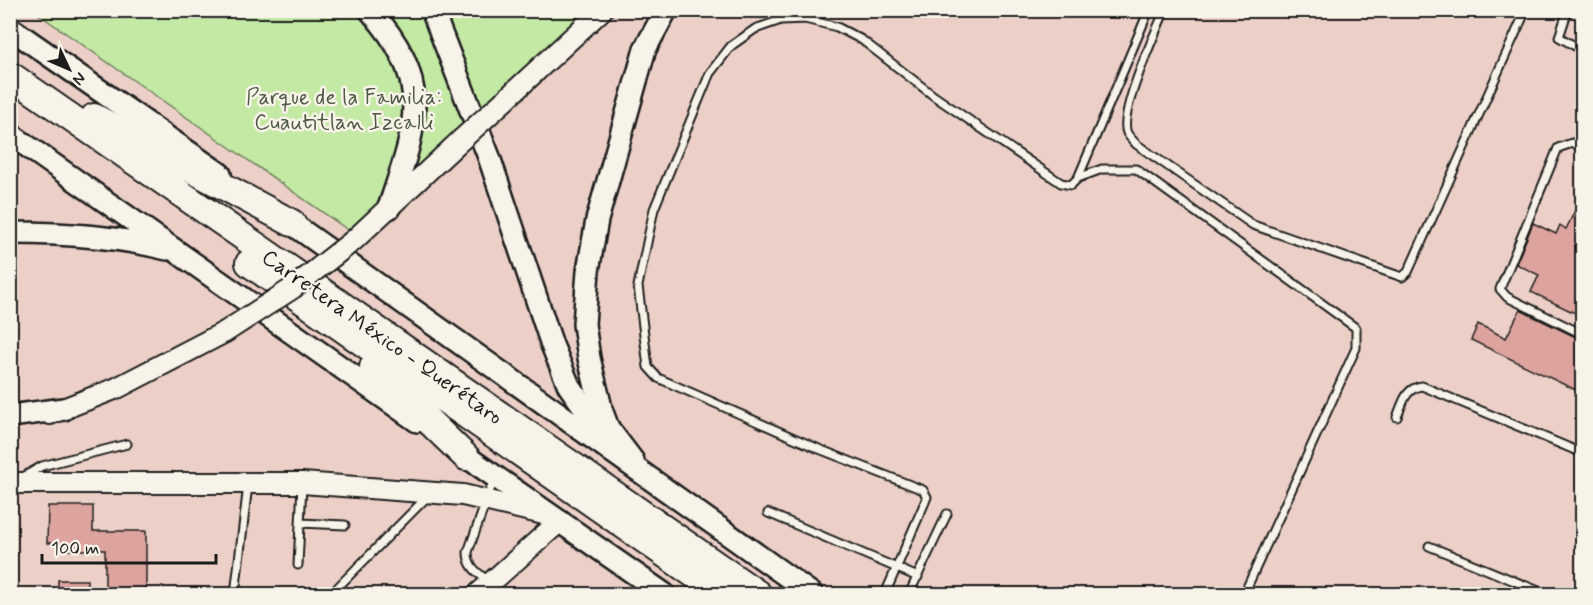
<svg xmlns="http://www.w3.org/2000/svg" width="1593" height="605" font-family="Mynerve,sans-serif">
  <rect width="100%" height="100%" fill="#f2e3d9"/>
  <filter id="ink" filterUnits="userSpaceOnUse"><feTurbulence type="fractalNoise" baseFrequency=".0167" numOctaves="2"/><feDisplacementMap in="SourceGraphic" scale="12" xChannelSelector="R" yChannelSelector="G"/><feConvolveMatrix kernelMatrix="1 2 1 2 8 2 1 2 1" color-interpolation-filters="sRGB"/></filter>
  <g filter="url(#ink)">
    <path fill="#ecd0c7" d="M11 11H1582V594H11Z"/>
    <path fill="#c3e9a4" stroke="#708260" stroke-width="1.5" d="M34 11H603L351 232Z"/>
    <path fill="#dda39e" stroke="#1c1c1c" stroke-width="1.5" d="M1582 196V307L1579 315 1531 292 1539 275 1516 264 1533 223 1556 234 1560 225 1566 229Z
      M1520 310 1582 340V393L1471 340 1478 324 1506 338Z
      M48 506H93V531H146V594H105V550H58V543H47Z
      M58 580H87V594H58Z"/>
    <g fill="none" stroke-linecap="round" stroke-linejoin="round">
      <defs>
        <path id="lane" d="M1165 10C1156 31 1118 114 1127 133 1129 137 1134 141 1136 144L1253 225 1402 277 1408 272 1526 10
          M1568 10 1559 37 1582 50
          M1582 148 1572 143 1558 148 1500 289 1507 297 1582 334
          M1078 178 1102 169H1136L1356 328V348L1244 594
          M1397 417C1403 403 1405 388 1422 386L1582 453
          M21 478 42 466 127 444
          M768 513 918 577
          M300 523 345 525
          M1429 546 1546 594
          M298 565 302 485
          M488 581C477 572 468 567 468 552L494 479
          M337 588 428 496
          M235 594 248 485
          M885 594 925 502 927 497 923 490 819 449 658 378 648 367 638 286 654 209 710 73 731 46 755 29 781 20 805 19 837 27 862 40 934 96 1061 183 1071 185 1078 178 1149 10
          M909 594 947 514"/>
        <path id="secondary" d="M504 101 602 10
          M354 240 461 140
          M50 414 117 388 225 332
          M10 483H302L463 495 548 515
          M478 594 560 521"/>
        <path id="primary" d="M370 10C435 83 416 126 389 208
          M432 10 489 157 552 345 569 386 584 407 608 427
          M10 28 220 174
          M10 134 417 421
          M280 215 812 594
          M10 233C64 233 116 236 167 249
          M10 416 64 409
          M454 448 664 594
          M633 461 608 428 602 412 589 358 584 324 588 271 597 220 645 49 666 10"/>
        <path id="highway" d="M10 75 758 594
          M94 117 292 223
          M249 263 722 594
          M373 367 466 457"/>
      </defs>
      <use href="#lane" stroke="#1c1c1c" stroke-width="11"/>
      <use href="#secondary" stroke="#1c1c1c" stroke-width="24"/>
      <use href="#primary" stroke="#1c1c1c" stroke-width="26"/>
      <use href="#highway" stroke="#1c1c1c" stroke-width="30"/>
      <use href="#lane" stroke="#f7f3e8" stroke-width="7"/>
      <use href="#secondary" stroke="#f7f3e8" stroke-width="20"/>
      <use href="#primary" stroke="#f7f3e8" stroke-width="21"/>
      <use href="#highway" stroke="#f7f3e8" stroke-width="26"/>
      <defs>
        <path id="secondary-bridge" d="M461 140 504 101
          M225 332 293 288 354 240"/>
      </defs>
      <use href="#secondary-bridge" stroke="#1c1c1c" stroke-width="24" stroke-linecap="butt"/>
      <use href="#secondary-bridge" stroke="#f7f3e8" stroke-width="20"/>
    </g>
  </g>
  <g text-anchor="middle" stroke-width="5" stroke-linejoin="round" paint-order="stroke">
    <g font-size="22" fill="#4e5a45" stroke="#f7f3e8">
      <text x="344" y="104">Parque de la Familia:<tspan x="344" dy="25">Cuautitlan Izcalli</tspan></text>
    </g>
    <g font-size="22" fill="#1c1c1c" stroke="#f7f3e8">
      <text transform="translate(383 336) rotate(35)" y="8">Carretera México - Querétaro</text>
    </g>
  </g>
  <rect width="1593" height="605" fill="none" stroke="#f7f3e8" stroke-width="36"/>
  <rect x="18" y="18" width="1557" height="569" fill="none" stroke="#1c1c1c" stroke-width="2" filter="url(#ink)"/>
  <g transform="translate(69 69) rotate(134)" stroke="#f7f3e8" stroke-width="4.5" paint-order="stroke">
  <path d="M0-4.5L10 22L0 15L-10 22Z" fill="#1c1c1c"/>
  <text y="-9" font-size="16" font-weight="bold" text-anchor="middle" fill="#1c1c1c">N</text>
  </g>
  <path d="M42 554v9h174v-9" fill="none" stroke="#1c1c1c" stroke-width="3"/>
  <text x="51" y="554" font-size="18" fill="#1c1c1c" stroke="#f7f3e8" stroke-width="4.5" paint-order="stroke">100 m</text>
</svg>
